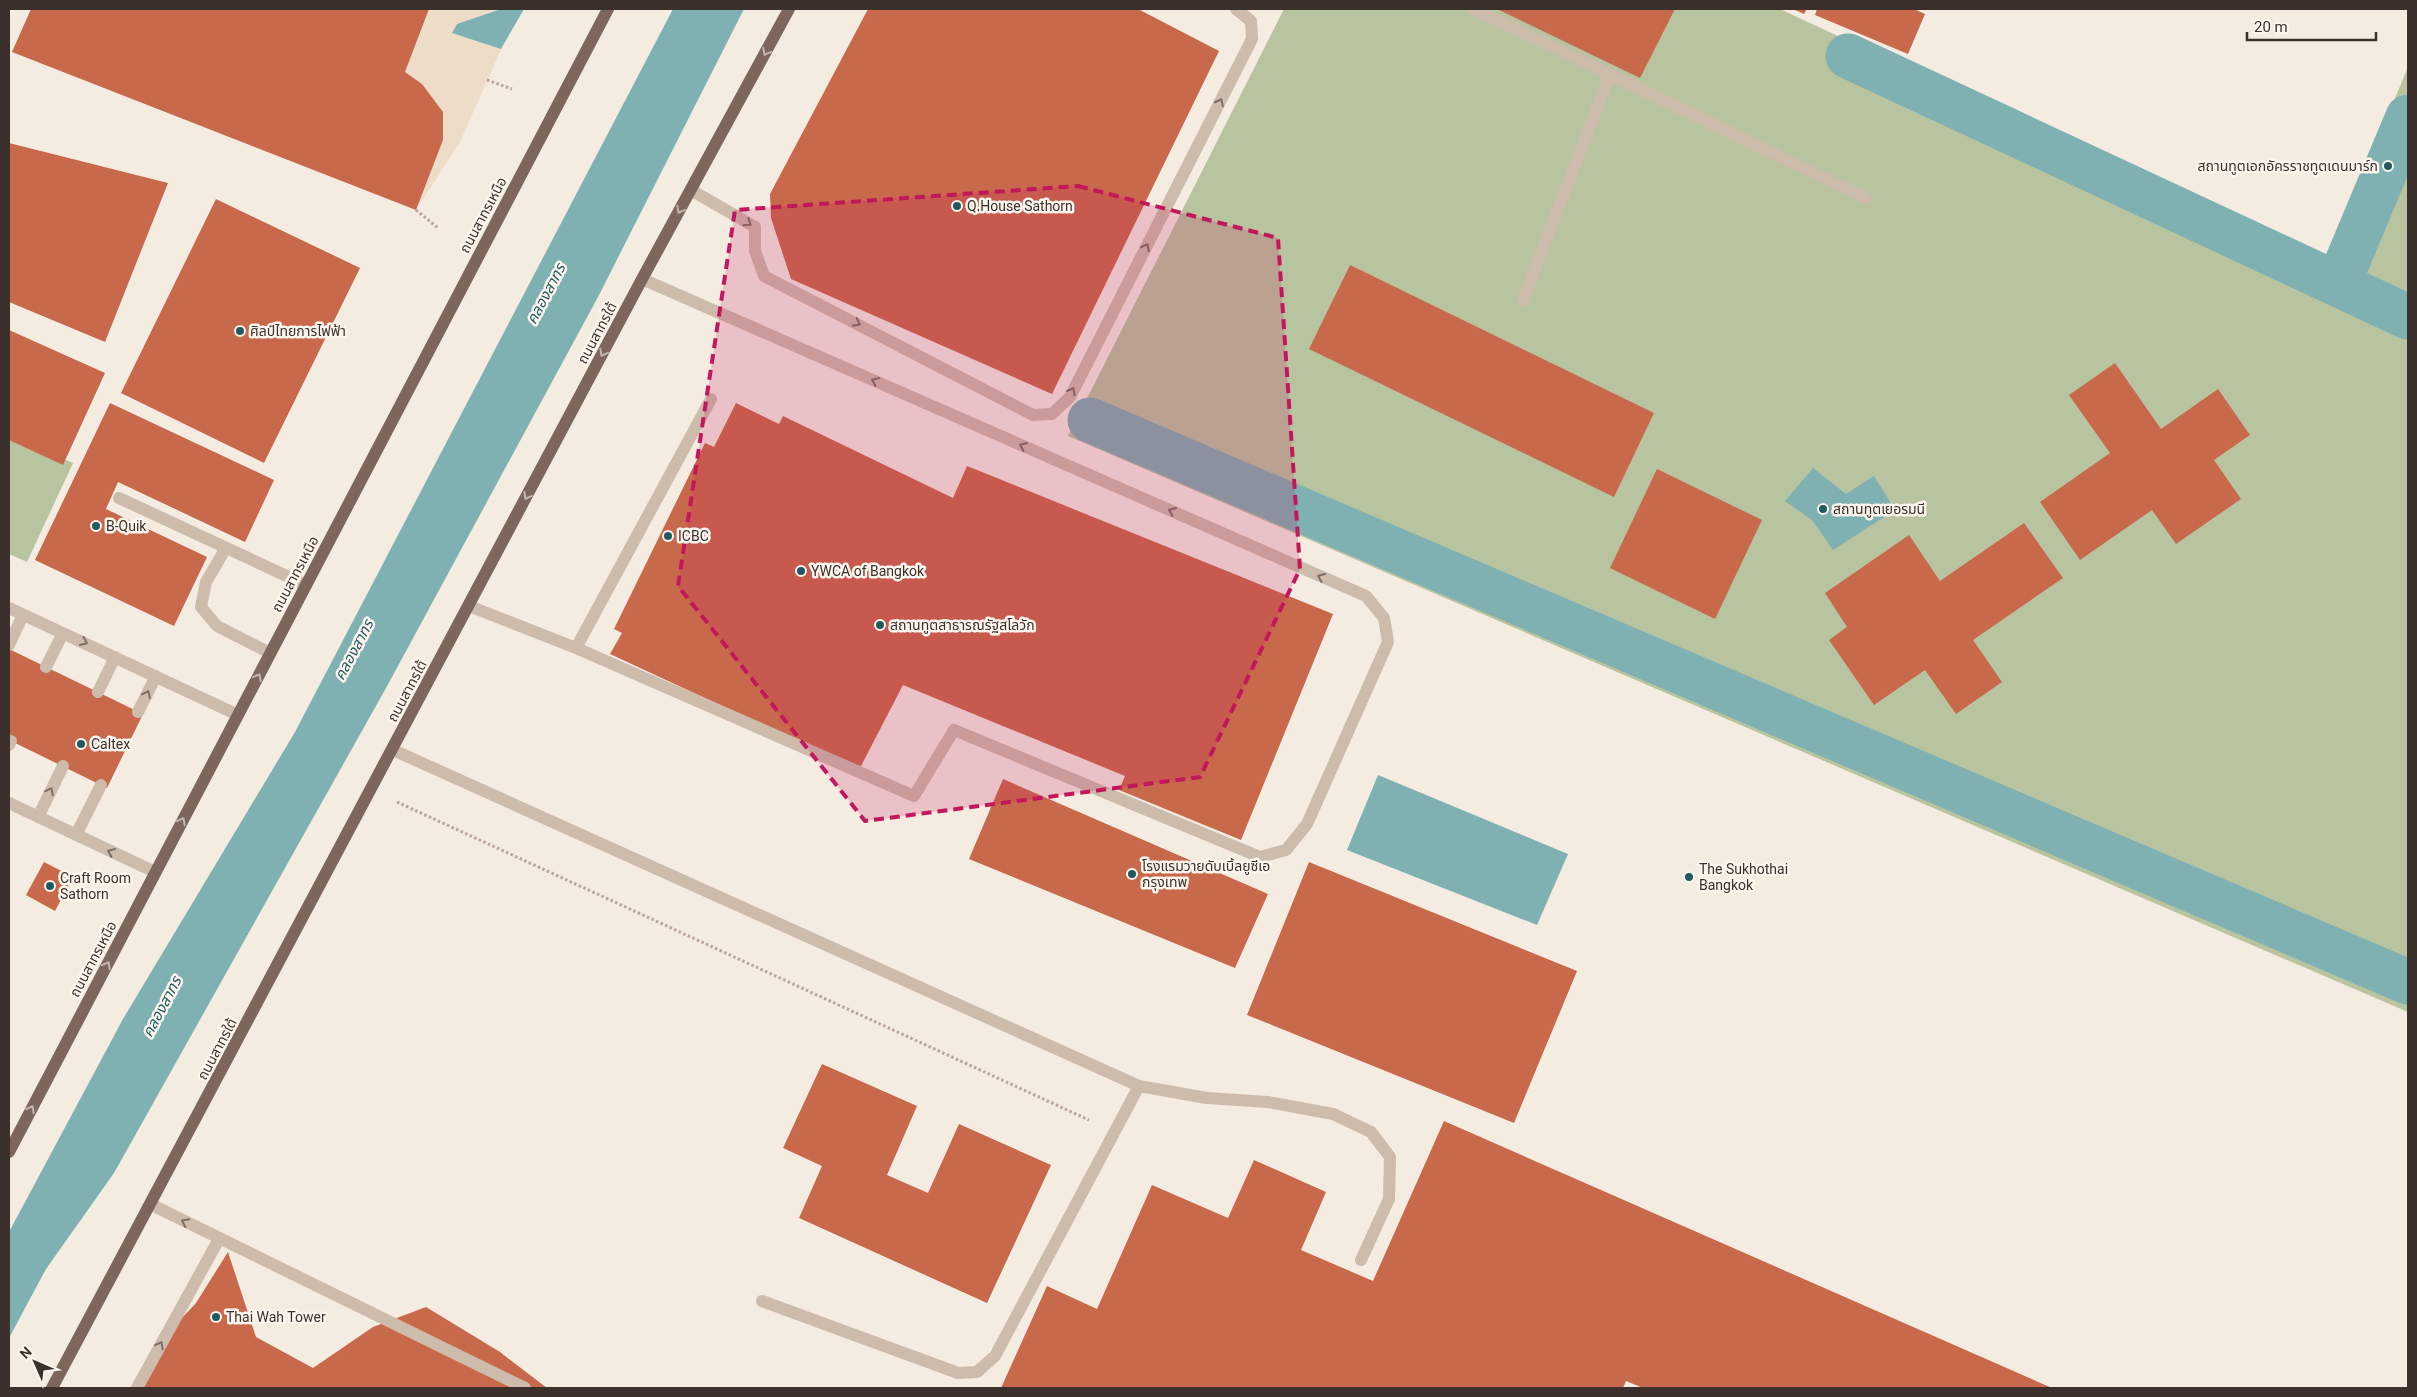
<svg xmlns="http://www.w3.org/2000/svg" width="2417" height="1397" font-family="Roboto,'Noto Sans Thai',sans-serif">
  <rect width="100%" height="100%" fill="#f4ebe1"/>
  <path fill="#b8c4a0" d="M1284 9H1780L2326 264 2408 67V1012L1068 436Z
    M9 435 73 463 27 562 9 554Z"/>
  <path fill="#ecdcc8" d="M429 9H501L457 24 452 33 501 49 459 144 416 210 443 140V112L422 85 405 72Z"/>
  <path fill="#7fb0b2" d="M501 9H524L501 49 452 33 457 24Z
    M673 9H744L598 297 386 688 114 1173 46 1269 9 1338V1232L123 1019 295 732Z
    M1813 468 1846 494 1874 476 1895 510 1833 550 1812 520 1785 501Z
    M1378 775 1568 854 1537 925 1347 850Z"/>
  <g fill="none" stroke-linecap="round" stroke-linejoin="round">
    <path stroke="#7fb0b2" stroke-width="45" d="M1848 56 2408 317
      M2338 284 2408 117
      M1090 420 2408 982"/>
  </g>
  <path fill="#c8694b" d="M31 9H429L405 72 422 84 443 112V140L416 210 12 52Z
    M868 9H1138L1219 51 1052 394 791 279 771 218 770 194Z
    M1497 9H1675L1640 78Z
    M1793 9H1807L1804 14Z
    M1817 9H1914L1925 14 1908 54 1815 15Z
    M9 143 168 183 105 342 9 302Z
    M216 199 360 268 264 463 121 393Z
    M1350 265 1654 413 1614 497 1309 349Z
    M9 330 105 373 63 465 9 440Z
    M2115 363 2161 429 2218 389 2250 435 2214 460 2241 499 2176 544 2152 510 2080 560 2040 502 2110 453 2069 395Z
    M110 403 274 480 245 542 118 482 106 509 207 557 174 626 35 560Z
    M736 403 779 424 783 416 953 498 967 466 1333 614 1241 840 1119 790 1125 776 903 685 861 766 843 762 610 654 622 633 614 629 705 443 714 447Z
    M1657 469 1762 520 1715 619 1610 568Z
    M2024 523 2063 578 1973 640 2002 682 1956 714 1925 670 1874 705 1829 640 1847 627 1825 593 1909 535 1940 581Z
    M9 649 143 714 107 788 9 740Z
    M1003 779 1268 894 1235 968 969 859Z
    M44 862 73 877 55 911 26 895Z
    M1309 862 1577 971 1514 1123 1247 1015Z
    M822 1064 917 1106 887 1175 928 1193 959 1124 1051 1165 987 1303 799 1218 822 1166 783 1148Z
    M1444 1121 2052 1388H1643L1626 1381 1623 1388H1001L1047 1286 1097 1309 1152 1185 1228 1218 1254 1160 1326 1192 1301 1250 1373 1281Z
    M228 1252 256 1337 313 1368 373 1327 426 1307 500 1352 547 1388H142L165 1336 196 1303Z"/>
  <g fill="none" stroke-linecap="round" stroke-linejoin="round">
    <path stroke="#b9a596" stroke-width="3" stroke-dasharray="2.5 2.5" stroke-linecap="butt" d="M487 80 512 89
      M416 210 438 228
      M397 802 1089 1120"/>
    <path stroke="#cdbbac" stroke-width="12" d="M1474 9 1866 198
      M691 190 755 227V251L764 276 1033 415 1052 414 1070 397 1252 39 1251 21 1236 9
      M1523 300 1610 74
      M119 498 306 585
      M226 548 206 582 201 607 217 626 270 653
      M469 606 576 648 914 796 954 730 1260 857 1286 850 1307 824 1388 642 1384 618 1366 596 642 279
      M9 608 238 715
      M9 645 23 615
      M576 648 711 399
      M46 667 63 633
      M98 692 115 657
      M138 712 156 676
      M9 745 11 741
      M393 750 1139 1086 1207 1098 1268 1102 1333 1114 1371 1132 1390 1157 1389 1199 1361 1260
      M9 803 155 872
      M38 817 63 766
      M76 835 101 785
      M152 1205 525 1388
      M762 1301 958 1373 977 1372 995 1356 1139 1086
      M137 1388 219 1239"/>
    <path stroke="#7d675c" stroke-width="12" d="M9 1152 608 9
      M52 1388 642 279 789 9"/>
  </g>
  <defs><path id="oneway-chevron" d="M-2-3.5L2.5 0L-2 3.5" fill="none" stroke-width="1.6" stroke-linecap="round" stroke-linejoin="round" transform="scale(1.25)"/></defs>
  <g stroke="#c2b5ac">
    <use href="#oneway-chevron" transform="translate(766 52) rotate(118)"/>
    <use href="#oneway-chevron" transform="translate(680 210) rotate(119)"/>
    <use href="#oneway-chevron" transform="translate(603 353) rotate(118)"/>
    <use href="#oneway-chevron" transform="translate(527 496) rotate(118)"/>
    <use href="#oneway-chevron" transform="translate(258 677) rotate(-62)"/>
    <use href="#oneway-chevron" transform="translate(182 821) rotate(-62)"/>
    <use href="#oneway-chevron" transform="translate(107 965) rotate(-62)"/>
    <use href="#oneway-chevron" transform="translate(31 1109) rotate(-62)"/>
  </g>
  <g stroke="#7d6f65">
    <use href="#oneway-chevron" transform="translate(1220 102) rotate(-63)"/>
    <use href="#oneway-chevron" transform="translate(748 223) rotate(34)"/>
    <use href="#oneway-chevron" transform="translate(1146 247) rotate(-63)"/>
    <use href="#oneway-chevron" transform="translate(857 323) rotate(27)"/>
    <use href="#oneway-chevron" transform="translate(875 381) rotate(-156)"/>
    <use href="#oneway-chevron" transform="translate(1072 391) rotate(-60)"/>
    <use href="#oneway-chevron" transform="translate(1023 446) rotate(-156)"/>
    <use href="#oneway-chevron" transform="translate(1172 511) rotate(-156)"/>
    <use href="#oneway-chevron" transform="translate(1321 577) rotate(-156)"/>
    <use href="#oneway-chevron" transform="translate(84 642) rotate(25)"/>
    <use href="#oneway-chevron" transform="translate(147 694) rotate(-64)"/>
    <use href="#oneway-chevron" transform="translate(50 791) rotate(-64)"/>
    <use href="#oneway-chevron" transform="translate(111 852) rotate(-155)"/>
    <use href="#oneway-chevron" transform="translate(185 1222) rotate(-153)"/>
    <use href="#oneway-chevron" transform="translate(160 1345) rotate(-62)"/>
  </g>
  <path fill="#c2185b" fill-opacity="0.2" stroke="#c2185b" stroke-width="4" stroke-dasharray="10 6" stroke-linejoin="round" d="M1078 186 1278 238 1300 569 1200 777 865 821 678 586 735 210Z"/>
  <g fill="#1f5a5e" stroke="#fbf5ee" stroke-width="2">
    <circle cx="2388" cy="166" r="5"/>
    <circle cx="957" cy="206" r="5"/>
    <circle cx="240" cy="331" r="5"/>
    <circle cx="1823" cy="509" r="5"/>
    <circle cx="96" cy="526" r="5"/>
    <circle cx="668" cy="536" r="5"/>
    <circle cx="801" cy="571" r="5"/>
    <circle cx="880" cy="625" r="5"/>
    <circle cx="81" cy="744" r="5"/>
    <circle cx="1132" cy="874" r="5"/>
    <circle cx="1689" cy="877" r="5"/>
    <circle cx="50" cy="886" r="5"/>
    <circle cx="216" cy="1317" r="5"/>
  </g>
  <g text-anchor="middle" stroke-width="5" stroke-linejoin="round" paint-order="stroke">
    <g font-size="14" fill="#3b302b" stroke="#fbf5ee" text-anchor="start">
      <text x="2378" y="171" text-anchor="end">สถานทูตเอกอัครราชทูตเดนมาร์ก</text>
      <text x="967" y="211">Q.House Sathorn</text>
      <text x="250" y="336">ศิลป์ไทยการไฟฟ้า</text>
      <text x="1833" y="514">สถานทูตเยอรมนี</text>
      <text x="106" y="531">B-Quik</text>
      <text x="678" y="541">ICBC</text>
      <text x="811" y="576">YWCA of Bangkok</text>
      <text x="890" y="630">สถานทูตสาธารณรัฐสโลวัก</text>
      <text x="91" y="749">Caltex</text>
      <text x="1142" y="871">โรงแรมวายดับเบิ้ลยูซีเอ<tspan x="1142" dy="16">กรุงเทพ</tspan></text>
      <text x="1699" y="874">The Sukhothai<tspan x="1699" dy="16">Bangkok</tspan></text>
      <text x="60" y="883">Craft Room<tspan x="60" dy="16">Sathorn</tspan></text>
      <text x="226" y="1322">Thai Wah Tower</text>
    </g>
    <g font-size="14" fill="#3b302b" stroke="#fbf5ee">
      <text transform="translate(483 215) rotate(-62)" y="5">ถนนสาทรเหนือ</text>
      <text transform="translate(597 333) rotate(-62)" y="5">ถนนสาทรใต้</text>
      <text transform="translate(295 574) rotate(-62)" y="5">ถนนสาทรเหนือ</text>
      <text transform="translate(407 691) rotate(-62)" y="5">ถนนสาทรใต้</text>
      <text transform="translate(93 959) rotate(-62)" y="5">ถนนสาทรเหนือ</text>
      <text transform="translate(217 1049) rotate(-62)" y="5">ถนนสาทรใต้</text>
    </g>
    <g font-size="15" font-style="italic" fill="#1f5a5e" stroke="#fbf5ee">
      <text transform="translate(546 294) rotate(-62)" y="5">คลองสาทร</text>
      <text transform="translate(354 650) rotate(-62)" y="5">คลองสาทร</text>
      <text transform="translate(162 1007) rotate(-62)" y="5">คลองสาทร</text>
    </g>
  </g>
  <rect width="2417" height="1397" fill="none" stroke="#3b302b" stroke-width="20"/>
  <g transform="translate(35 1362) rotate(315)" stroke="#fbf5ee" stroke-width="4" paint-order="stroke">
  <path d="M0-4L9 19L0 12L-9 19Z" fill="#3b302b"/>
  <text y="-8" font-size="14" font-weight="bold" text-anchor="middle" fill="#3b302b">N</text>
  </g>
  <path d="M2247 32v8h129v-8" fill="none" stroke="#3b302b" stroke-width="2.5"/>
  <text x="2254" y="32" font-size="15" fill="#3b302b" stroke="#fbf5ee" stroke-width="4" paint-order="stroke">20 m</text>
</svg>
